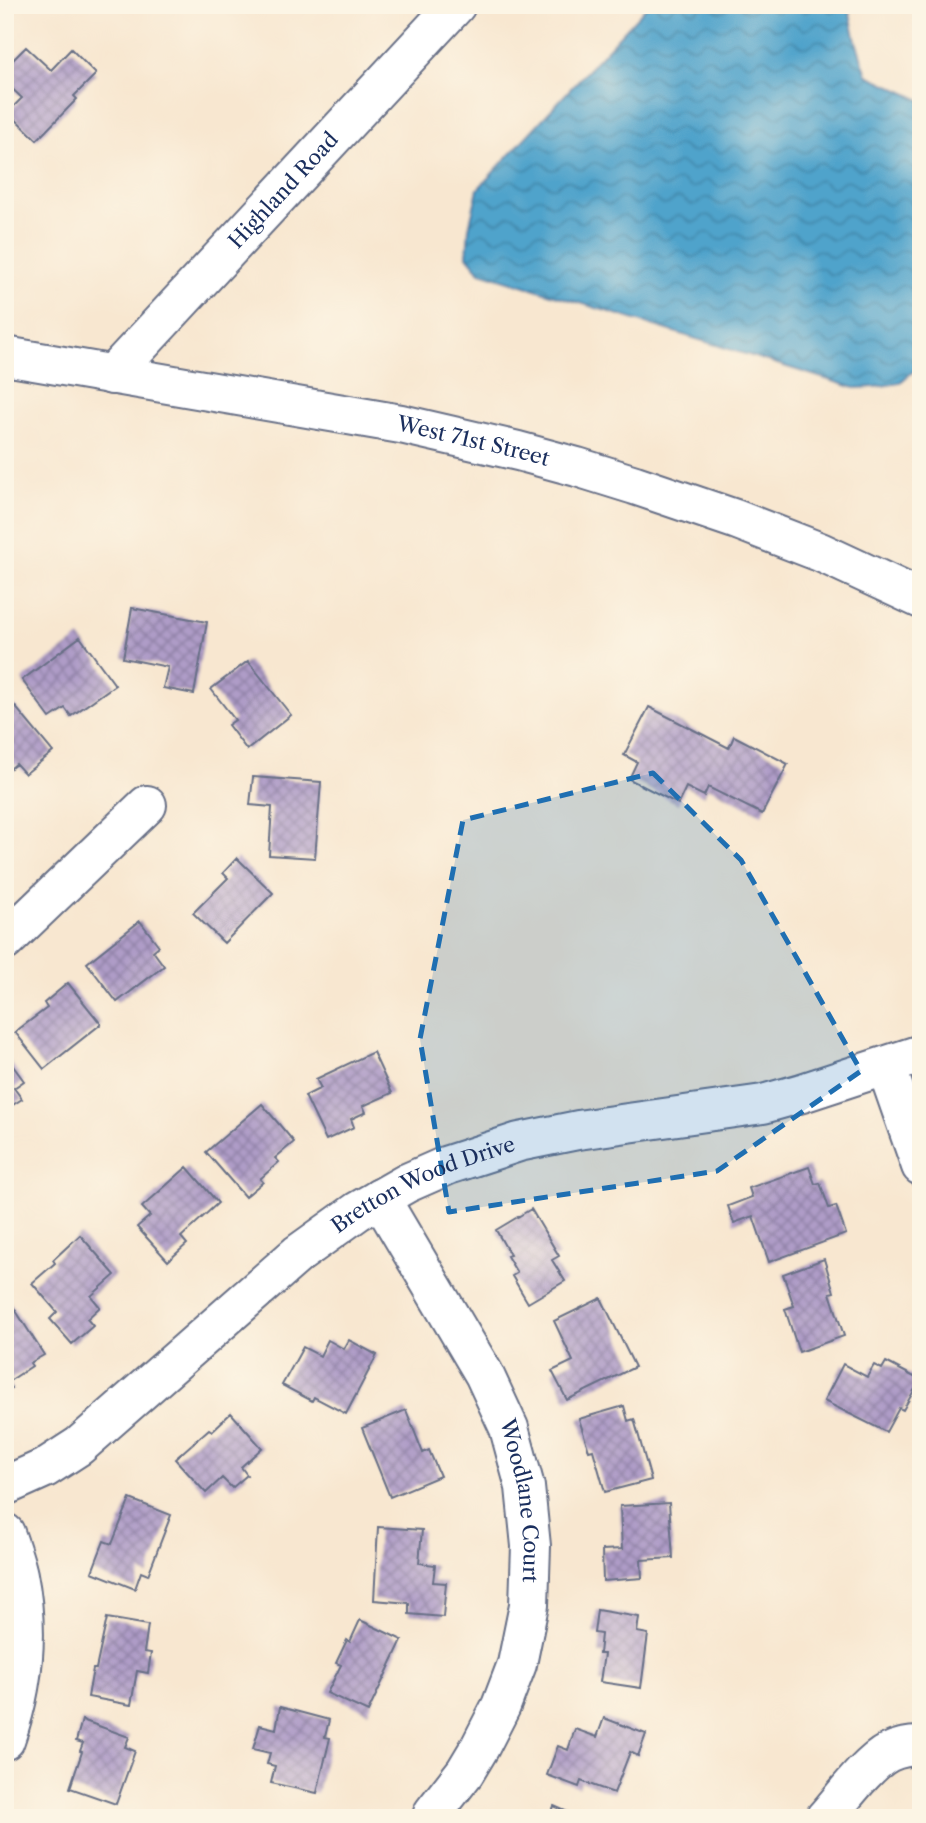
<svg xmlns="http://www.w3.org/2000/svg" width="926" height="1823" font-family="'Libre Caslon Text',serif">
  <defs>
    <pattern id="water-waves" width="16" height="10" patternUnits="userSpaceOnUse" patternTransform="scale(1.75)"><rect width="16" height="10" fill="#4fa3cb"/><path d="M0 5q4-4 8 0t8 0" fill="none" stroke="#4185a8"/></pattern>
    <pattern id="building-cross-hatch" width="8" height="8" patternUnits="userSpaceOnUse" patternTransform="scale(1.75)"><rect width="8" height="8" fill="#af9cc7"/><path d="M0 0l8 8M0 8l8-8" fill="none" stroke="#8e80a5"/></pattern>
  </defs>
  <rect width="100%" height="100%" fill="#fcf5e5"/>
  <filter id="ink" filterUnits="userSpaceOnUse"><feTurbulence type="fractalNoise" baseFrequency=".0143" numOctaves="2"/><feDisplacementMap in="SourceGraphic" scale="14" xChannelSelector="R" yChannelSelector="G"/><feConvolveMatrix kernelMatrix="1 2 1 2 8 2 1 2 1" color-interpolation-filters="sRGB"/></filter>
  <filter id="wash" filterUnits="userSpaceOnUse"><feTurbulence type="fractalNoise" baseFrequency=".00686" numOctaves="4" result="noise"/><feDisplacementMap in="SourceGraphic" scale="28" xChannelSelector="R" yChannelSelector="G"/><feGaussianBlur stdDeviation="1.57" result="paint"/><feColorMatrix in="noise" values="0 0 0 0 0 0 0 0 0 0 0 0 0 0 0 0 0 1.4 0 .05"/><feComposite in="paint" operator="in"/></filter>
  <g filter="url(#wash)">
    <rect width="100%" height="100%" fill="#f8e7d0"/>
    <path fill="url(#water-waves)" stroke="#356994" stroke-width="2" d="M648 5H848L856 41 867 75 921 100V365L899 383 875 387 855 388 480 272 467 256 469 228 478 189Z"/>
    <g id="blocks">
      <path fill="url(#building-cross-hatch)" d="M26 47 51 70 71 49 96 74 74 96 77 99 37 140 8 112 22 98 5 82V68Z
        M132 608 207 622 194 694 163 688 168 667 123 658Z
        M80 637 115 685 71 716 65 708 50 718 22 680Z
        M248 661 291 715 247 750 228 725 235 720 211 689Z
        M5 705 9 710 14 705 53 752 25 774 16 764 5 773Z
        M649 707 729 748 734 736 788 764 762 814 708 787 704 796 686 787 678 804 629 779 637 762 624 755Z
        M253 777 321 782 315 858 269 855 272 807 250 805Z
        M237 858 273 893 224 943 193 913 228 878 223 873Z
        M140 921 159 946 153 951 164 966 117 1002 87 963Z
        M68 983 101 1024 44 1069 15 1032 47 1008 44 1003Z
        M373 1052 392 1093 363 1106 366 1112 351 1119 354 1127 326 1140 305 1096 321 1088 316 1079Z
        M5 1055 24 1081 14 1088 22 1099 5 1110Z
        M262 1104 294 1142 275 1158 279 1162 260 1179 263 1182 245 1197 206 1152Z
        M187 1167 218 1203 181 1237 187 1244 168 1261 137 1227 150 1216 142 1207Z
        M809 1167 815 1184 820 1183 829 1208 836 1206 846 1234 769 1262 753 1216 734 1223 728 1206 752 1197 749 1188Z
        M531 1209 559 1256 552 1260 565 1281 528 1303 512 1276 517 1273 507 1256 510 1255 496 1230Z
        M80 1235 115 1275 91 1296 100 1307 87 1319 93 1326 72 1344 50 1319 57 1312 32 1283 55 1263 53 1260Z
        M824 1259 834 1292 830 1293 844 1336 799 1352 785 1309 794 1306 783 1274Z
        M601 1298 635 1367 567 1400 552 1371 573 1361 554 1321Z
        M9 1300 44 1355 30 1363 32 1366 8 1382 12 1388 5 1393V1303Z
        M328 1340 344 1349 349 1340 377 1355 346 1414 314 1397 312 1401 282 1385 303 1347 320 1356Z
        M886 1362 920 1380 903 1410 899 1408 886 1432 824 1401 843 1364 867 1377 874 1365 882 1369Z
        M624 1406 628 1421 634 1419 651 1480 605 1492 593 1450 589 1451 579 1419Z
        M406 1410 423 1453 429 1450 440 1476 390 1497 362 1428Z
        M231 1413 262 1448 241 1467 247 1475 232 1488 222 1478 206 1493 175 1459 209 1429 212 1431Z
        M130 1499 171 1515 148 1575 141 1572 135 1589 92 1572 104 1541 112 1544Z
        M669 1503 673 1558 641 1560 642 1578 603 1581 602 1550 622 1549 620 1506Z
        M378 1527 422 1530 419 1563 435 1565 433 1582 446 1583 443 1617 409 1614V1603L374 1600Z
        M597 1610 639 1617 637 1632 648 1634 641 1688 600 1682 604 1654H599L601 1634 594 1633Z
        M107 1618 148 1625 144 1652 151 1653 148 1673 137 1671 131 1705 88 1697 93 1669H96Z
        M360 1620 402 1640 368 1712 327 1693 341 1665 336 1663 347 1640 350 1642Z
        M280 1707 329 1720 325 1737 330 1738 317 1793 271 1783 275 1766 267 1764 270 1753 253 1749 260 1725 276 1729Z
        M604 1718 646 1734 638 1756 630 1752 614 1793 581 1781 579 1787 547 1775 558 1746 568 1750 575 1729 597 1737Z
        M82 1720 129 1737 125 1747 135 1751 116 1804 70 1788 82 1752 80 1751 83 1743 76 1741Z
        M554 1806 581 1818H549Z"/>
    </g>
  </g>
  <g filter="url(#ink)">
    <use href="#blocks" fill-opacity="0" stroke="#686f86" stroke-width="2"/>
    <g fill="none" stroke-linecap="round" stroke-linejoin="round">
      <defs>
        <g id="minor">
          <path id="s1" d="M112 375 456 5"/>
          <path d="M5 941 147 805"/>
          <path d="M886 1066 921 1166"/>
          <path id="s2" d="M380 1198 484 1374 509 1428 525 1487 531 1546 529 1605 517 1664 501 1706 480 1747 465 1772 433 1813"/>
          <path id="s3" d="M5 1486 45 1468 79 1446 298 1254 358 1211 407 1183 448 1165 519 1142 578 1130 763 1104 802 1093 921 1054"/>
          <path d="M5 1533C10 1547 15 1561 18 1575 29 1630 24 1687 5 1740"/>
          <path d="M825 1818C842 1799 867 1764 888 1753 898 1748 910 1746 921 1746"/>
        </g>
        <g id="major">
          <path id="s4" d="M5 356 401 424 518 451 577 467 635 485 735 519 820 552 921 599"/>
        </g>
      </defs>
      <use href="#minor" stroke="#686f86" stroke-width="42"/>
      <use href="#major" stroke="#686f86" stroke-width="42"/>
      <use href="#minor" stroke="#fff" stroke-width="38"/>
      <use href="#major" stroke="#fff" stroke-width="38"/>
    </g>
  </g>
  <path fill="#1f6fb2" fill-opacity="0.2" stroke="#1f6fb2" stroke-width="5" stroke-dasharray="14 9" stroke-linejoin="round" d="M653 773 741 860 861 1071 717 1171 449 1212 420 1039 463 820Z"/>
  <g text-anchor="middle" stroke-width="6" stroke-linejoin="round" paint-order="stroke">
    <g font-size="21" fill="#1b2f5e" stroke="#fcf5e5">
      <text dy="7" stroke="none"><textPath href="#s1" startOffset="252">Highland Road</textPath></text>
      <text dy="7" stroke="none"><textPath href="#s4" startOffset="476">West 71st Street</textPath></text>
      <text dy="7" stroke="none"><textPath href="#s3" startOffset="520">Bretton Wood Drive</textPath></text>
      <text dy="7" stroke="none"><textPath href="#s2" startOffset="338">Woodlane Court</textPath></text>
    </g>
  </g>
  <rect width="926" height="1823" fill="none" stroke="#fcf5e5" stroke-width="28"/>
</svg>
